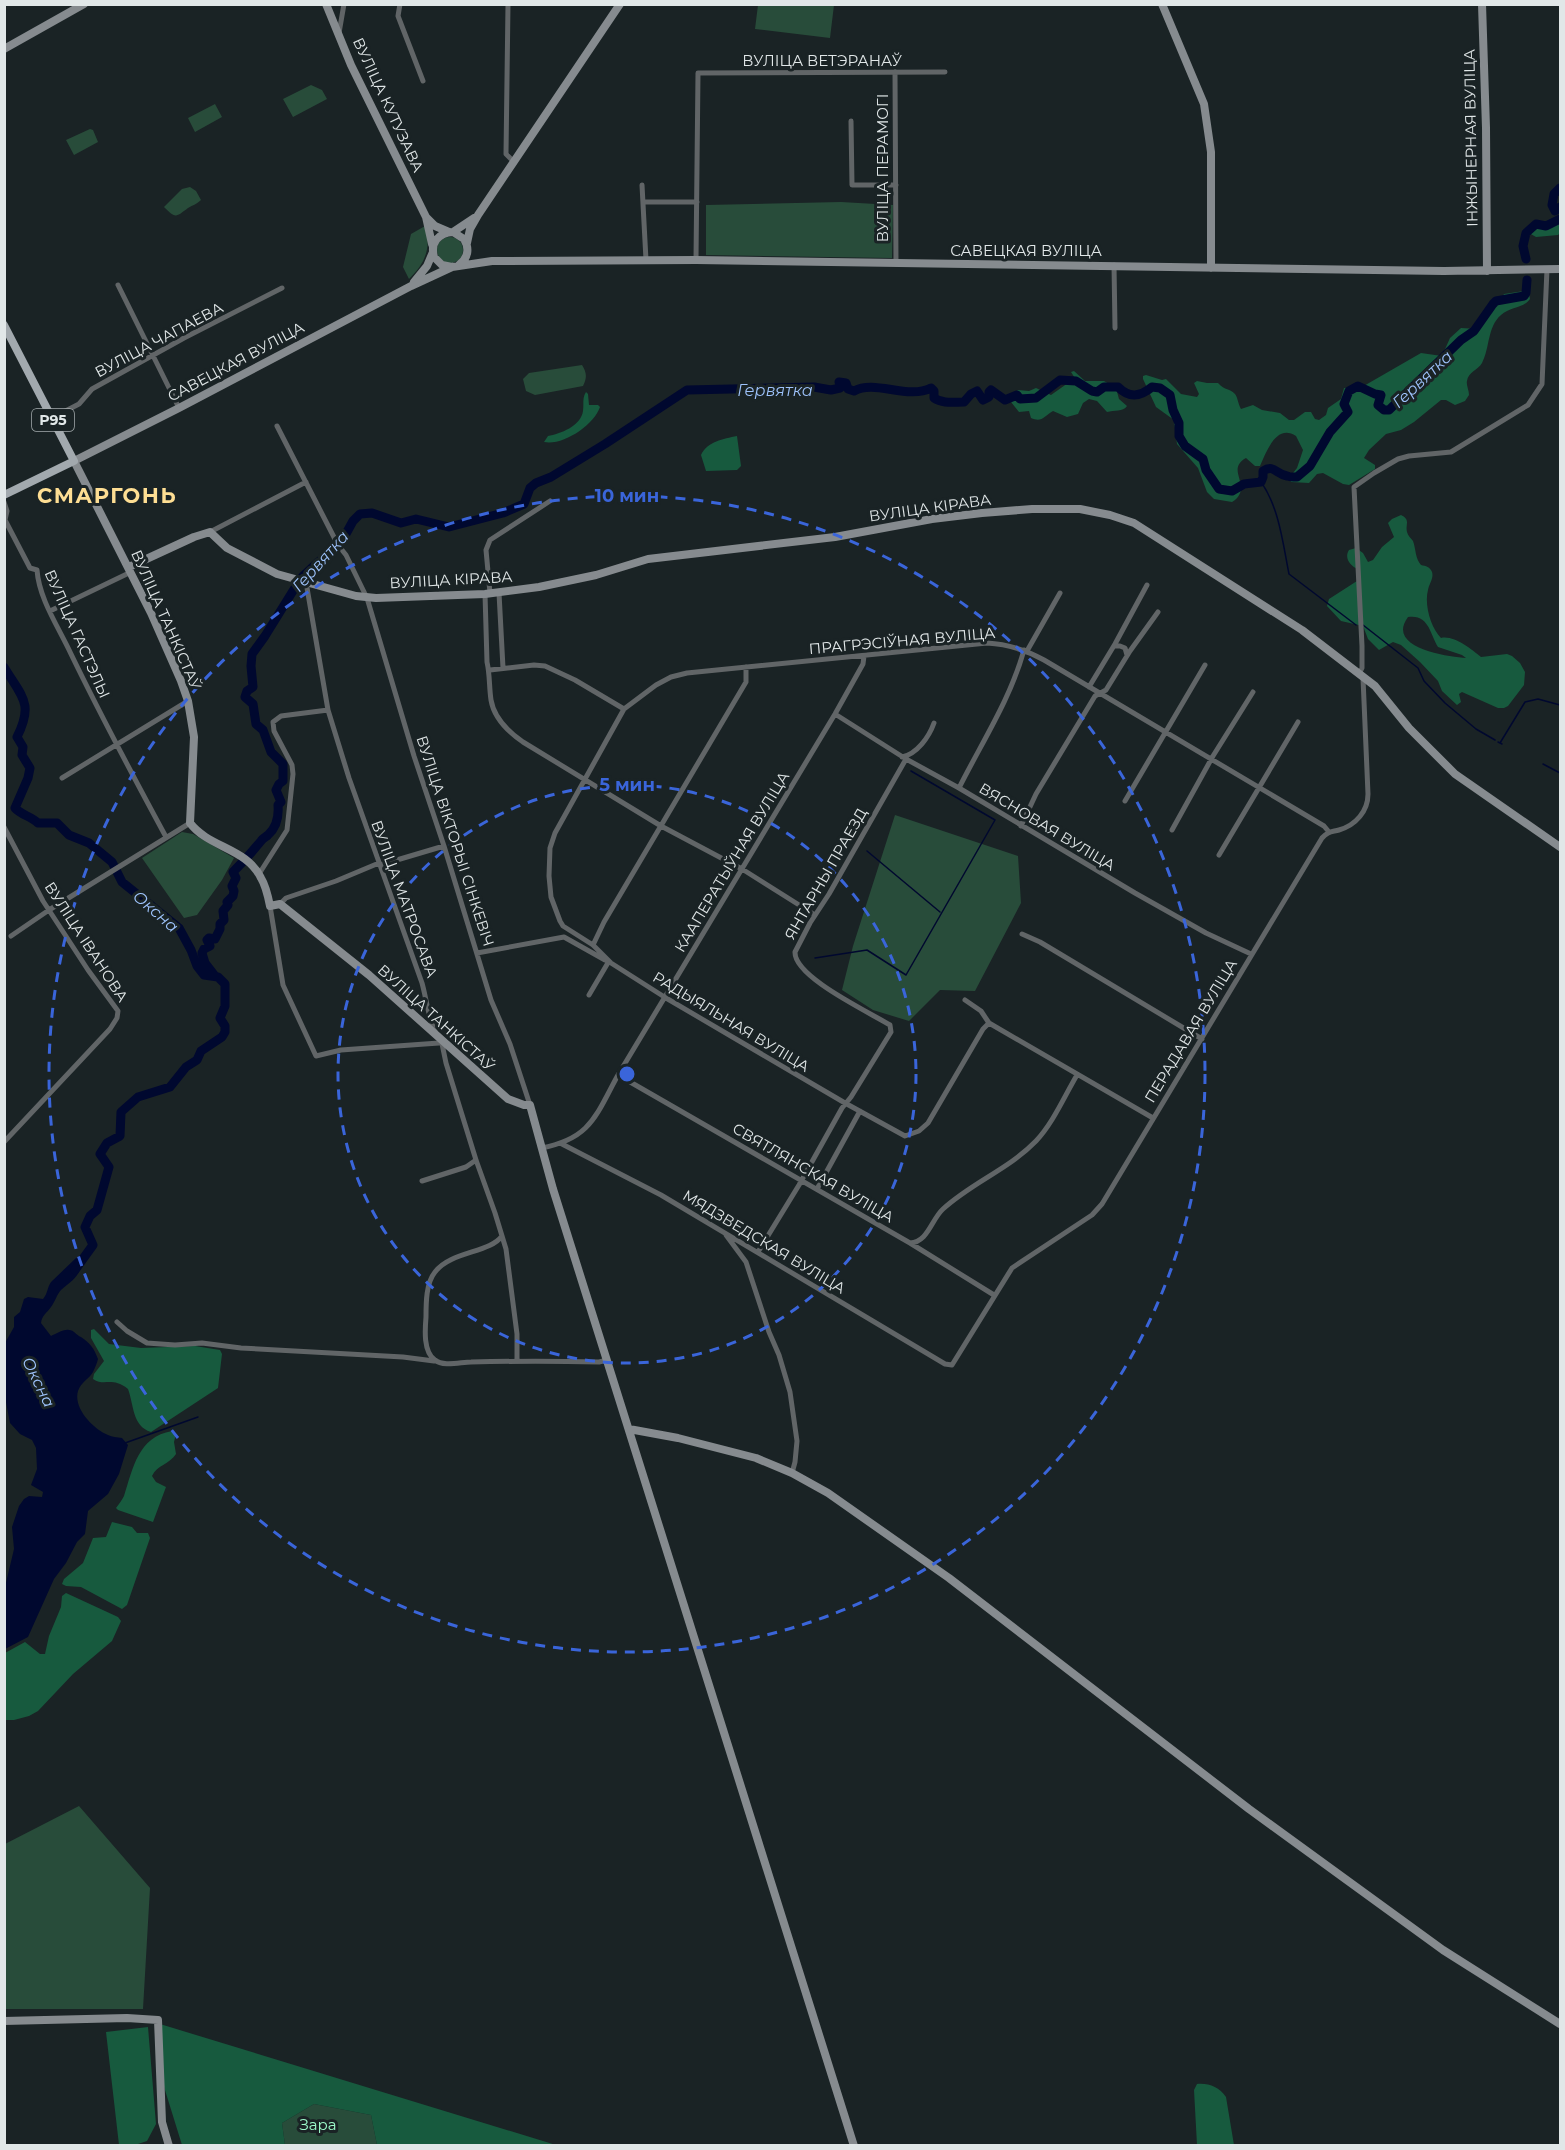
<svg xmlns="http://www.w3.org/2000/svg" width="1565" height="2150" font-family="Montserrat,sans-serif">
  <rect width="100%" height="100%" fill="#1a2325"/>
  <path fill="#284c3a" d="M758 5H834L830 38 755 29Z
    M311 85 322 90 327 99 293 117 283 99Z
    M215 104 222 117 195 132 188 118Z
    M90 129 93 130 98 142 74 155 66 140Z
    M190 187 196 191 201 200C197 204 193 205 188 208 176 217 176 219 164 207L182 189Z
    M841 202 893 205 892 258 706 255V205Z
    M425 226C432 247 425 264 409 279L403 267 411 234Z
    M437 250a13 13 0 1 1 26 0a13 13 0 1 1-26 0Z
    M582 365C587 373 587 378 583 386L535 395 526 391 523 379 529 373Z
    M895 815 1018 856 1021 903 975 991 940 990 909 1021 873 1010 842 990 853 946Z
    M182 832 193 834 234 858 222 880 197 915 184 918 142 858Z
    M79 1806 150 1888 143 2009H5V1844Z
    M314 2104 371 2115 377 2145H285L282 2123Z"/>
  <path fill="#175a3e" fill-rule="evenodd" d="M1560 218V233L1558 235 1536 237 1529 233 1532 227Z
    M1524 291 1529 294 1530 299C1524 308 1510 307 1501 315 1487 327 1490 348 1482 363 1478 370 1468 372 1467 381 1466 385 1469 390 1469 395L1465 401 1455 405 1446 400H1441L1414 422 1401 430 1386 434 1369 450 1364 458 1375 465V469L1349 485 1343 484 1323 473 1317 474 1309 483 1291 482 1289 478 1297 468 1303 450 1296 436C1276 423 1266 453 1260 466H1255L1246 458C1224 470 1255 487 1232 502L1214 499 1207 492 1198 468 1177 444 1174 420 1156 407 1143 379V376L1146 375 1162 380 1166 379 1181 394 1197 397 1199 394 1194 383 1197 381 1207 383H1218C1225 391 1230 388 1235 394 1238 398 1238 404 1241 409L1253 405 1262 410 1280 413 1289 420H1294L1305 412H1311L1315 419 1319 420 1326 415 1328 408 1341 399 1344 388 1362 387 1421 353 1442 356 1450 338 1461 328 1477 329 1481 317 1498 304 1504 294Z
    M1074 371 1085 381H1104L1116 388 1119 399 1127 406C1123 412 1114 410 1107 412L1097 401 1089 399 1083 403 1078 414 1067 417 1053 411C1044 416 1042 423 1031 418L1029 411 1019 412 1011 402 1012 395 1018 390 1029 391 1036 388 1051 395 1068 383 1077 385 1078 383 1071 372Z
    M586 392 588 394 589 405H598L600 407C594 425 563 446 544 442L548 436C560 434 581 426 583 411 584 404 582 398 586 392Z
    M737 436 741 466 737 470 706 471 701 455C708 441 723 439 737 436Z
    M1401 515C1411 520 1405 524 1407 532 1408 536 1411 538 1413 541 1416 549 1415 558 1421 565 1426 566 1430 567 1432 572 1434 578 1429 584 1428 590 1424 605 1431 628 1441 638 1454 635 1471 649 1481 657L1507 654 1512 656 1520 663 1525 672 1524 685 1508 706 1504 708H1498L1462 692 1459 694 1461 702 1457 705 1442 691 1438 681 1420 662 1401 645 1393 642 1379 650 1368 639 1363 626 1341 621 1327 606 1329 599 1357 581V569C1350 565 1344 558 1349 550L1356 548 1363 553 1368 562 1373 560 1382 547 1394 537 1388 523 1392 519ZM1408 617C1429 614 1430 634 1438 647L1462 655 1466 658C1448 657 1385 648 1408 617Z
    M94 1329 109 1344 141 1348 195 1346 220 1350 222 1354 218 1388 151 1432C132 1426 134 1405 128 1389 111 1376 105 1387 93 1379L94 1374 104 1361 91 1338V1330Z
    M172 1431 176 1434 174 1442 176 1454C170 1464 157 1465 152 1476L156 1482 166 1487 153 1522 118 1510 116 1508C119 1504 122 1500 124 1496 133 1468 138 1437 172 1431Z
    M112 1522 132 1527 137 1533H148L150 1538 127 1605 122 1609 81 1587 66 1586 62 1584 64 1579 83 1563 93 1538 106 1537Z
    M66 1593 118 1617 121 1621 112 1641 73 1674 38 1711 29 1716 14 1720H5V1653L25 1642 40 1654H45L49 1636 61 1607 62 1596Z
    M160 2024 556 2145H377L371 2115 314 2104 282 2123 285 2145H182L160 2074Z
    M148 2027 156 2124 147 2141 135 2145H119L106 2032Z
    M1197 2084C1209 2083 1219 2087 1226 2097L1234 2145H1197L1194 2090Z"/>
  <path fill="#00082f" d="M76 1258 84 1260C78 1278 74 1279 61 1290 57 1294 55 1302 51 1307 47 1313 42 1315 41 1323L51 1336C56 1334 63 1329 69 1330 74 1330 76 1335 81 1337 90 1343 94 1348 98 1359 97 1363 95 1368 93 1372 89 1379 81 1382 78 1391 73 1408 93 1429 108 1435 112 1437 117 1437 122 1438L128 1445 119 1474 108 1494 88 1511 85 1534 77 1542 66 1563 54 1579 28 1637 5 1649V1587L14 1549 12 1527 19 1506 24 1499 29 1496 42 1497 43 1492 31 1485 37 1469 36 1448 32 1440 20 1434 10 1423 5 1397V1343L14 1327V1317L20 1312 24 1299 28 1297 43 1299C48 1293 47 1288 51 1282Z"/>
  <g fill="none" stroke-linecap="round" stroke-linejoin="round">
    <path stroke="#00082f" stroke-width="1.5" d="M1261 482C1279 507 1283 544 1289 574L1356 625
      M1363 625 1418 668 1424 681 1445 703 1476 729 1495 740
      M1498 742 1502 744
      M1500 743 1525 702 1538 699 1560 705
      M1543 764 1560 773
      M867 851 940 912
      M815 958 867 950 906 975 995 820 911 771
      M125 1443 198 1417"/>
    <path stroke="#00082f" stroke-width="9" d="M1560 188 1554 194 1552 205 1555 211 1560 207
      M1526 259 1523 246 1526 233 1536 224 1546 226 1560 219
      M4 667C22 697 34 703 17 737L23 747 22 755 30 768 28 778 15 808C21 815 31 816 38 823H57L69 835 89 843 112 862 122 882 179 928 191 950 197 966 204 975 218 977 225 984V1006L220 1018 225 1026V1032L222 1037 201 1051 197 1060 186 1067 170 1087 138 1097 121 1112 120 1136 107 1143 100 1154 109 1167 97 1210 90 1216 85 1227 93 1245 75 1270
      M215 976 205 963 202 953 204 949 210 946 207 940 209 938 215 939 220 929V924L224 920 223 911 228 905 227 902 233 896 234 891 232 886 236 878 233 872C243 862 252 852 261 841 263 838 266 837 268 835 277 827 279 817 278 805L281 802 276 790 279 784 283 781V764L271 752 263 730 256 724 253 704 245 697 247 691 253 687 251 666 252 654 265 636 301 578 317 563 331 553 336 545 342 541 353 521 360 514 372 513 401 523 416 519 449 527 503 513 524 504 530 488 536 483 551 477 605 444 687 390 814 387 831 390 840 388 842 385 839 382 846 383 848 389 854 391C875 379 907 400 931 388L934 391V398C943 404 953 402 964 402L971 394 977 391 983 400 989 397V392L991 390 1005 400 1017 395 1020 399 1036 398 1060 380 1076 381 1092 391 1097 392 1104 387H1118C1129 398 1140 397 1152 387L1160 388 1170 395 1173 410 1179 423V436L1185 446 1203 459 1206 470 1219 489 1232 491 1244 484 1261 482 1263 477V471C1274 464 1276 474 1287 476 1287 477 1297 477 1297 477L1310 466 1330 432 1348 412 1344 404 1349 391 1358 386 1375 394 1381 395 1378 405 1384 410H1389L1461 340 1474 331 1493 304 1496 301 1524 296 1526 293 1527 280"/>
    <path stroke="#616567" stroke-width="5" d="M400 4 398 16 423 81
      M508 4 506 154 514 162
      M339 33 344 4
      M895 72 896 264
      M851 121 852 185H896
      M642 185 646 260
      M643 202H697
      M696 260 698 73 945 72
      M1114 265 1115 328
      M118 285 179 408
      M52 418 79 404 92 389 184 338 282 288
      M277 426 338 545 346 555 367 598 414 756 444 846 491 1000 510 1044 530 1105
      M4 502 7 511 5 520 30 568 37 570C39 599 59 628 71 654 101 716 133 776 166 837
      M210 532 306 482
      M306 582 328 710 349 778 422 983C426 997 429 1021 435 1031
      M490 593 486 550 490 540 550 501
      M499 593 503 668
      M485 594 487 662C490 675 489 687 491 700 494 718 510 733 523 742L661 826 742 869 815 915
      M50 611 131 572
      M1114 646H1120L1125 648 1127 655
      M1027 651 1060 593
      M490 670 534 665 545 666 575 680 624 709
      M1359 674 1362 668V646L1354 487 1374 473 1398 459 1409 456 1451 452 1528 405 1542 384 1547 269
      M1089 687 1115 644 1147 585
      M835 714 906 759 959 788 1135 893 1206 933 1251 954
      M902 757C917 754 929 737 934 723
      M62 778 188 701
      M959 788C982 742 1010 700 1024 650
      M1125 801 1205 665
      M1021 826 1036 794 1095 696 1106 690 1130 651 1158 612
      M4 827 43 901 88 970 118 1011 117 1018 110 1029 4 1142
      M1172 830 1213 756 1253 692
      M1219 855 1298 722
      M380 865 444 846
      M259 874 287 830 293 774 292 765 274 731 273 722 281 716 328 710
      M280 904 286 898 336 881 379 863
      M270 906 283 985 316 1056 341 1050 439 1043 441 1040
      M1022 934 1040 942 1202 1039
      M11 936 49 910 190 823
      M593 945 604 922 746 682V667
      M477 953 564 937 605 960
      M589 995 609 961
      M965 1000 981 1011 989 1023 1153 1118
      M989 1023 983 1029 928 1123 919 1131 905 1136 845 1103 666 998 611 963 593 945 563 926 560 921 551 897 549 876 550 848 555 833 624 709 656 685 671 677 687 673 987 643C1007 644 1026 650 1044 660L1324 826 1329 832
      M441 1039 446 1063 476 1160 495 1213 506 1249 517 1334V1360
      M618 1075 910 1243 994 1295
      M560 1143 661 1195 945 1364 952 1365 1012 1268 1092 1215 1102 1204 1322 838C1328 831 1332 832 1339 830 1356 825 1368 811 1368 794L1363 678
      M541 1148C591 1139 596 1115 618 1075L835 714 863 664 864 656
      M422 1181 466 1167 476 1160
      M817 1189 860 1111
      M726 1235 746 1262 769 1332 779 1355 790 1392 797 1441 795 1462 792 1473
      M502 1236C490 1253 451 1251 435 1272 426 1283 426 1303 426 1317 425 1329 423 1352 435 1360 443 1367 461 1362 471 1362 514 1361 557 1361 599 1362L607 1360
      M910 1243C928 1242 931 1220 943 1209 971 1183 1009 1169 1036 1141 1053 1123 1064 1097 1077 1075
      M758 1252 799 1185 842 1108 851 1097 891 1032 890 1025C869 1012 794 977 795 952L810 923 829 894 906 759
      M117 1322 127 1331 147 1343 175 1345 202 1343 241 1348 403 1357 434 1361"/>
    <path stroke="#868b8f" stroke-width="8" d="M326 4 351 65 426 217 432 244
      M1162 4 1204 104 1211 152V268
      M1482 4 1486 128 1487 271
      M4 49 84 4
      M427 218 435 226 449 232
      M453 232 474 218
      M467 243 470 229 478 215 620 4
      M459 265C468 258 470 249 464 239L453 232C438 233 430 243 434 257L442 265 452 267 492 261 696 260 1444 271 1560 269
      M452 267 411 286 179 408 74 461 151 613 181 681 188 701 194 737 190 823C209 848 247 848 261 878 266 886 268 896 270 906L280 904 369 975 508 1099 524 1105H530L553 1189 854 2146
      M414 282 427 266 433 252
      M129 567 194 537 210 532 227 548 277 574 356 596 376 598 485 594 539 587 596 575 648 559 835 537 932 519 982 513 1032 509H1080L1110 515 1134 523 1302 630 1375 686 1409 728 1455 774 1560 847
      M629 1429 678 1438 756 1458 792 1473 828 1493 949 1578 1249 1809 1443 1950 1560 2024
      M4 2021 127 2018 158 2020 162 2122 169 2146"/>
    <path stroke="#a2a9ae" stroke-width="8" d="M4 325 74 461 4 495"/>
  </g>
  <g fill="none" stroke="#3a65da" stroke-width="3" stroke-dasharray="10 8">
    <circle cx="627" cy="1074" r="289"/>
    <circle cx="627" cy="1074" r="578"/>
  </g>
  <g text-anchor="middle" stroke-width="6" stroke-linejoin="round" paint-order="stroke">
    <rect fill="#1a2325" stroke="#a5acae" stroke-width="1.5" x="32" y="409" width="42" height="22" rx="4.5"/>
    <g font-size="14" font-weight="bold" fill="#e1e7e8">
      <text x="53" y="425">Р95</text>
    </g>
    <g font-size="15" fill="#e1e7e8" stroke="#1a2325">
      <text x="822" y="66">ВУЛІЦА ВЕТЭРАНАЎ</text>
      <text transform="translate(388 105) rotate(65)" y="5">ВУЛІЦА КУТУЗАВА</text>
      <text transform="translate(1471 138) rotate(-91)" y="5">ІНЖЫНЕРНАЯ ВУЛІЦА</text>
      <text transform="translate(883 168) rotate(-90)" y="5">ВУЛІЦА ПЕРАМОГІ</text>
      <text x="1026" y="256">САВЕЦКАЯ ВУЛІЦА</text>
      <text transform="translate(159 340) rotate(-28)" y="5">ВУЛІЦА ЧАПАЕВА</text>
      <text transform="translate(236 362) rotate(-28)" y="5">САВЕЦКАЯ ВУЛІЦА</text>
      <text transform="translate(930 508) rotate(-8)" y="5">ВУЛІЦА КІРАВА</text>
      <text transform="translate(451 580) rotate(-3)" y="5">ВУЛІЦА КІРАВА</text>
      <text transform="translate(166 620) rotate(66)" y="5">ВУЛІЦА ТАНКІСТАЎ</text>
      <text transform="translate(77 634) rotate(66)" y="5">ВУЛІЦА ГАСТЭЛЫ</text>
      <text transform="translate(902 641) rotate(-5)" y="5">ПРАГРЭСІЎНАЯ ВУЛІЦА</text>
      <text transform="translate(1047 827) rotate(31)" y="5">ВЯСНОВАЯ ВУЛІЦА</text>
      <text transform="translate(455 841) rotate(72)" y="5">ВУЛІЦА ВІКТОРЫІ СІНКЕВІЧ</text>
      <text transform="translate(732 862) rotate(-59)" y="5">КААПЕРАТЫЎНАЯ ВУЛІЦА</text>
      <text transform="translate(826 874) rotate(-60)" y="5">ЯНТАРНЫ ПРАЕЗД</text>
      <text transform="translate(404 899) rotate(70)" y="5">ВУЛІЦА МАТРОСАВА</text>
      <text transform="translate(86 942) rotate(57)" y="5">ВУЛІЦА ІВАНОВА</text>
      <text transform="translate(436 1018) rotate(42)" y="5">ВУЛІЦА ТАНКІСТАЎ</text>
      <text transform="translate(731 1022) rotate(31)" y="5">РАДЫЯЛЬНАЯ ВУЛІЦА</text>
      <text transform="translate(1191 1031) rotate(-59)" y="5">ПЕРАДАВАЯ ВУЛІЦА</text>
      <text transform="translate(813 1173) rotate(30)" y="5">СВЯТЛЯНСКАЯ ВУЛІЦА</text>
      <text transform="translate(764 1242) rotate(31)" y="5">МЯДЗВЕДСКАЯ ВУЛІЦА</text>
    </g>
    <g font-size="15" fill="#9cfaca" stroke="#1a2325">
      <text x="318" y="2130">Зара</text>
    </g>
    <g font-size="16" font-style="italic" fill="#9ec3fc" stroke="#1a2325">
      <text transform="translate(1422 379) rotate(-43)" y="6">Гервятка</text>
      <text x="775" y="396">Гервятка</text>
      <text transform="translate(320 561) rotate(-48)" y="6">Гервятка</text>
      <text transform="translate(156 911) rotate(41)" y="6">Оксна</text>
      <text transform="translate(39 1382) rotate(64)" y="6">Оксна</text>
    </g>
    <g font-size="21" font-weight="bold" letter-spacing="1.5" fill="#fede93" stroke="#1a2325">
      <text x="107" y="503">СМАРГОНЬ</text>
    </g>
  </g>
  <circle cx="627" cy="1074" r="9" fill="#3a65da" stroke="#1a2325" stroke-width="3"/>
  <g font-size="18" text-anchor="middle" font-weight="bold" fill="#3a65da" stroke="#1a2325" stroke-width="6" stroke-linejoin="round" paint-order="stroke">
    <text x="627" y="502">10 мин</text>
    <text x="627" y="791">5 мин</text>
  </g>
  <rect width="1565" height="2150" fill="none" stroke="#e1e7e8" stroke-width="12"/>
</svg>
